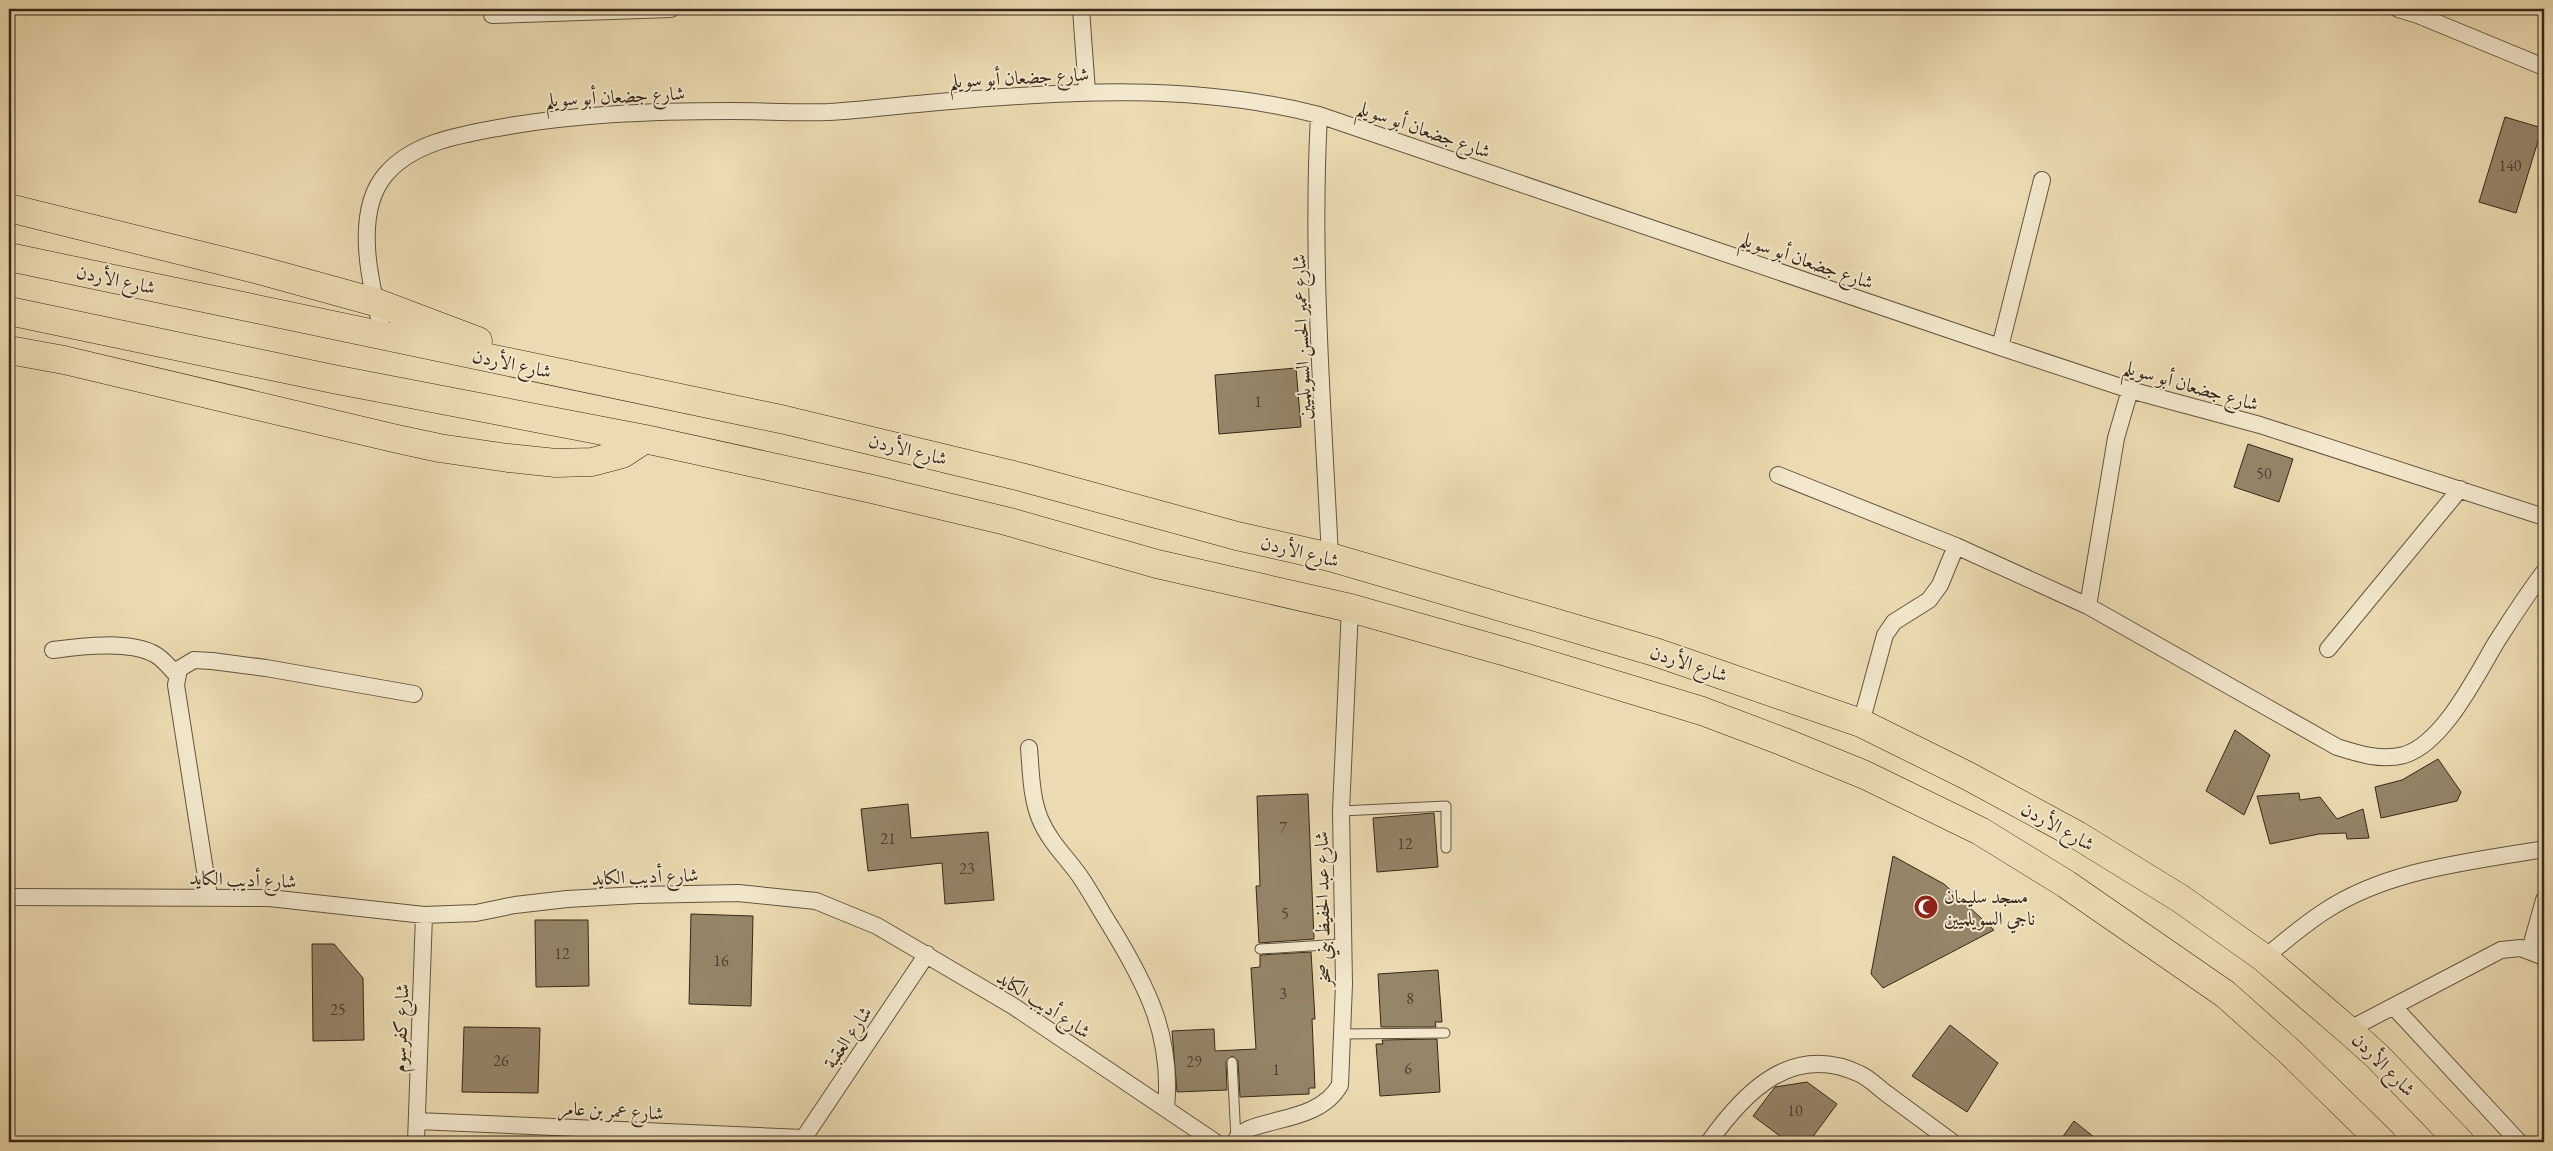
<svg xmlns="http://www.w3.org/2000/svg" width="2553" height="1151" font-family="'EB Garamond',Amiri,serif">
  <rect width="100%" height="100%" fill="#ecdbb2"/>
  <filter id="stains"><feTurbulence type="fractalNoise" baseFrequency=".004" numOctaves="4"/><feColorMatrix values="0 0 0 0 .2 0 0 0 0 .09 0 0 0 0 .02 0 0 0 .5 -.17"/></filter>
  <radialGradient id="worn" r=".72"><stop offset=".6" stop-color="#630" stop-opacity="0"/><stop offset="1" stop-color="#630" stop-opacity=".3"/></radialGradient>
  <path fill="#958569" stroke="#362719" d="M2505 117 2542 128 2516 213 2479 202Z
    M1296 368 1301 427 1219 434 1215 375Z
    M2248 444 2293 459 2279 502 2234 487Z
    M2235 730 2270 755 2244 815 2206 791Z
    M2438 759 2461 792 2457 801 2381 818 2375 787 2402 780Z
    M2299 793 2300 800 2320 797 2337 819 2363 809 2369 838 2347 839 2346 833 2319 834 2270 844 2257 796Z
    M1308 794 1314 939 1259 943 1256 886H1260L1257 796Z
    M908 804 911 838 988 832 994 900 945 904 942 863 868 871 861 809Z
    M1434 813 1438 867 1377 872 1373 818Z
    M1893 856 1944 884 1994 930 1883 988 1871 974Z
    M691 914 753 916 751 1006 689 1004Z
    M535 920H588L589 986 536 987Z
    M312 944H334L363 978 364 1040 313 1041Z
    M1311 952 1315 1019H1312L1315 1088H1309V1094L1240 1097 1238 1061 1232 1056 1226 1062 1227 1090 1177 1092 1172 1031 1214 1029 1215 1051 1256 1049 1251 968 1260 967V955Z
    M1438 970 1442 1022H1435L1436 1027H1381L1378 974Z
    M1950 1025 1998 1063 1967 1112 1912 1076Z
    M464 1027 540 1028 538 1093 462 1092Z
    M1437 1039 1440 1092 1380 1096 1376 1044H1383L1382 1040Z
    M1807 1082 1837 1104 1809 1142H1788L1753 1116 1775 1087Z
    M2074 1121 2100 1142H2059Z"/>
  <g fill="none" stroke-linecap="round" stroke-linejoin="round">
    <defs>
      <path id="service" d="M1341 811 1446 806V848
        M1260 949 1342 944
        M1343 1034 1445 1033
        M1232 1062 1236 1139"/>
      <path id="minor" d="M1081 9 1087 92
        M2398 9 2418 15 2544 67
        M492 15 671 9
        M1319 115C1311 262 1323 410 1330 557
        M384 337C372 291 351 214 386 174 412 144 454 136 492 129 571 114 652 111 732 111 764 111 796 113 828 112 865 110 902 105 939 102 1066 91 1195 83 1319 115L2000 347 2130 390 2260 425 2544 517
        M2000 347 2042 180
        M2130 390 2116 438 2088 606 2337 747C2359 754 2381 761 2404 755 2444 743 2477 674 2497 641 2512 618 2527 594 2544 572
        M1778 475 1956 546 2088 606
        M2328 649 2460 489
        M53 650C81 646 131 640 156 655 164 660 170 668 176 674
        M1861 723 1885 635 1894 622 1929 600 1940 585 1956 546
        M1029 748C1031 772 1031 797 1040 819 1049 841 1066 857 1079 875 1091 892 1100 910 1111 927 1147 986 1173 1036 1166 1108
        M209 896 176 685 179 669 194 660 212 661 266 668 414 694
        M9 897 269 898 424 915 476 913 515 905 567 899 638 895 738 893 816 901 877 926 1013 1006 1215 1142
        M2530 950 2544 900
        M2264 958C2284 942 2303 925 2325 911 2389 869 2470 862 2544 849
        M2394 1007 2519 1142
        M2348 1030 2501 950 2521 948 2544 957
        M417 1121 803 1138
        M416 1142 424 915
        M801 1142 927 954
        M1235 1142C1244 1115 1316 1128 1340 1085L1344 984 1341 811 1350 608
        M1709 1142C1745 1091 1793 1042 1860 1074 1869 1078 1879 1088 1887 1094 1909 1110 1930 1126 1952 1142"/>
      <path id="trunk" d="M9 208 259 270 375 302 478 341
        M9 257 785 420 1021 477 1237 536 1330 557 1655 652 1861 723 1968 776 2077 835 2181 899 2264 958 2348 1030 2377 1056 2460 1142
        M9 311 333 379 645 439 872 489 1006 521 1157 564 1350 608 1510 653 1702 711 1784 742 1865 775 1980 831 2066 884 2225 994 2289 1051 2382 1142
        M9 350 64 360 393 438 439 448 508 458 556 463 592 462 622 454 645 439"/>
    </defs>
    <use href="#service" stroke="#64543f" stroke-width="11"/>
    <use href="#minor" stroke="#64543f" stroke-width="18"/>
    <use href="#trunk" stroke="#362719" stroke-width="29"/>
    <use href="#service" stroke="#f3e8cd" stroke-width="9"/>
    <use href="#minor" stroke="#f3e8cd" stroke-width="16"/>
    <use href="#trunk" stroke="#ecdbb2" stroke-width="28"/>
  </g>
  <defs>
    <symbol id="mosque-disc" viewBox="-11 -11 22 22"><circle r="9.5" fill="#8f2418" stroke="#f3e8cd"/><path d="M3.5-4.9A6 6 0 1 0 3.5 4.9A5 5 0 1 1 3.5-4.9Z" fill="#fff"/></symbol>
  </defs>
  <g fill-rule="evenodd">
    <use href="#mosque-disc" x="1912" y="893" width="28" height="28"/>
  </g>
  <g text-anchor="middle" stroke-width="4" stroke-linejoin="round" paint-order="stroke">
    <g font-size="16" fill="#4e3e2d">
      <text x="2510" y="171">140</text>
      <text x="1258" y="407">1</text>
      <text x="2264" y="479">50</text>
      <text x="1283" y="833">7</text>
      <text x="888" y="844">21</text>
      <text x="1405" y="849">12</text>
      <text x="967" y="874">23</text>
      <text x="1285" y="919">5</text>
      <text x="562" y="959">12</text>
      <text x="721" y="966">16</text>
      <text x="1283" y="999">3</text>
      <text x="1410" y="1004">8</text>
      <text x="338" y="1015">25</text>
      <text x="501" y="1066">26</text>
      <text x="1194" y="1067">29</text>
      <text x="1408" y="1074">6</text>
      <text x="1276" y="1075">1</text>
      <text x="1795" y="1116">10</text>
    </g>
    <g font-size="19" fill="#362719" stroke="#f3e8cd">
      <text transform="translate(1019 77) rotate(-3)" y="7">شارع جضعان أبو سويلم</text>
      <text transform="translate(615 96) rotate(-3)" y="7">شارع جضعان أبو سويلم</text>
      <text transform="translate(1424 129) rotate(19)" y="7">شارع جضعان أبو سويلم</text>
      <text transform="translate(1807 260) rotate(19)" y="7">شارع جضعان أبو سويلم</text>
      <text transform="translate(116 279) rotate(12)" y="7">شارع الأردن</text>
      <text transform="translate(1301 337) rotate(-92)" y="7">شارع عمير الحسن السويلميين</text>
      <text transform="translate(512 363) rotate(12)" y="7">شارع الأردن</text>
      <text transform="translate(2191 385) rotate(16)" y="7">شارع جضعان أبو سويلم</text>
      <text transform="translate(908 449) rotate(14)" y="7">شارع الأردن</text>
      <text transform="translate(1300 551) rotate(14)" y="7">شارع الأردن</text>
      <text transform="translate(1689 663) rotate(18)" y="7">شارع الأردن</text>
      <text transform="translate(2058 826) rotate(29)" y="7">شارع الأردن</text>
      <text transform="translate(645 876) rotate(-2)" y="7">شارع أديب الكايد</text>
      <text transform="translate(243 879) rotate(2)" y="7">شارع أديب الكايد</text>
      <text transform="translate(1322 909) rotate(-91)" y="7">شارع عبد الحفيظ بني صخر</text>
      <text transform="translate(1044 1004) rotate(33)" y="7">شارع أديب الكايد</text>
      <text transform="translate(400 1028) rotate(-88)" y="7">شارع كفرسوم</text>
      <text transform="translate(847 1037) rotate(-56)" y="7">شارع العقبة</text>
      <text transform="translate(2384 1064) rotate(45)" y="7">شارع الأردن</text>
      <text transform="translate(611 1110) rotate(3)" y="7">شارع عمر بن عامر</text>
    </g>
    <g font-size="19" fill="#362719" stroke="#f3e8cd" text-anchor="start">
      <text x="1944" y="903">مسجد سليمان<tspan x="1944" dy="22">ناجي السويلميين</tspan></text>
    </g>
  </g>
  <rect width="2553" height="1151" fill="none" stroke="#ecdbb2" stroke-width="30"/>
  <rect x="10" y="10" width="2533" height="1131" fill="none" stroke="#362719" stroke-width="2.5"/>
  <rect x="15" y="15" width="2523" height="1121" fill="none" stroke="#362719"/>
  <rect width="100%" height="100%" filter="url(#stains)"/>
  <rect width="100%" height="100%" fill="url(#worn)"/>
</svg>
